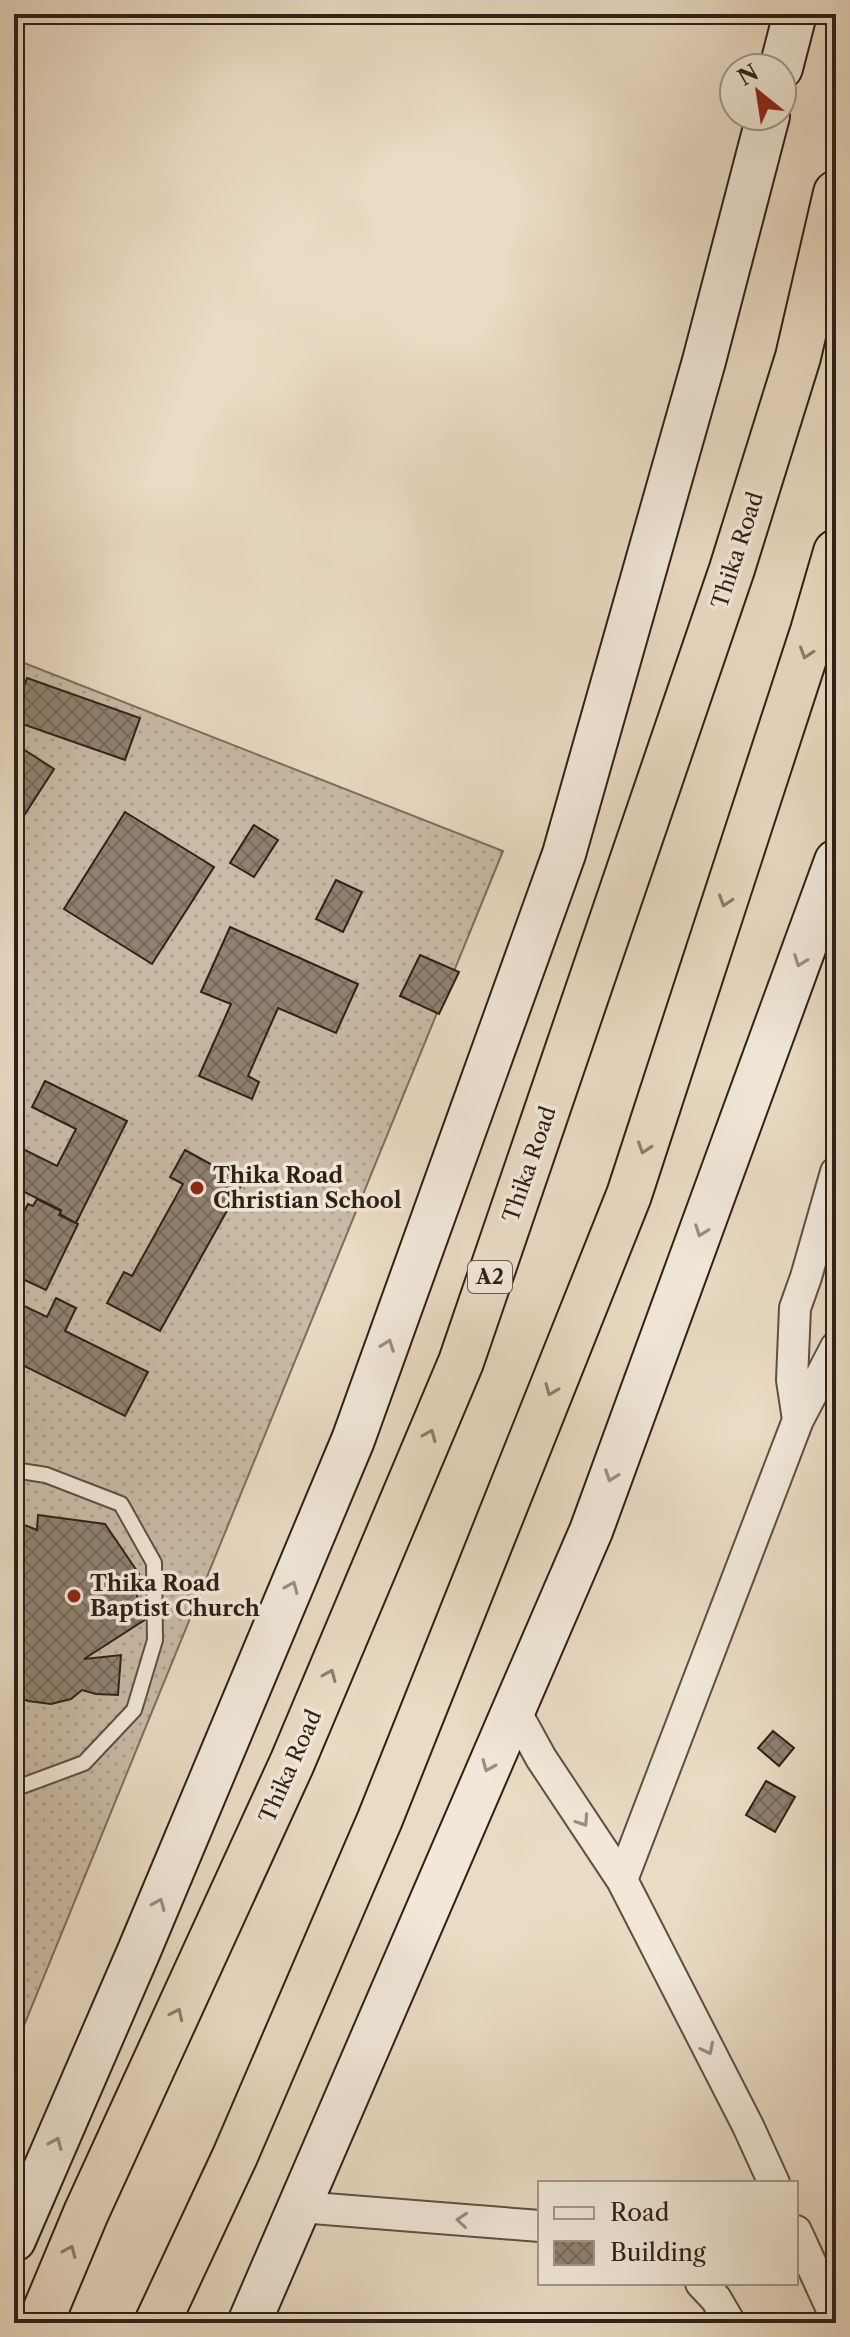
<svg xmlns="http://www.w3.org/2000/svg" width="850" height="2337" font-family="'Libre Caslon Text',serif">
  <defs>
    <pattern id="garden-dots" width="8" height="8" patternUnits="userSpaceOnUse" patternTransform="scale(2)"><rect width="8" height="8" fill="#cabba7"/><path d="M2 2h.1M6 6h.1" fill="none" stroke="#aea08f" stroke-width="1.8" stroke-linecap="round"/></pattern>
    <pattern id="building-cross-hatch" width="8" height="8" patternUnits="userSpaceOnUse" patternTransform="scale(2)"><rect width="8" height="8" fill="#908271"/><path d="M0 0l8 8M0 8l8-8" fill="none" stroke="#766a5c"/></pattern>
  </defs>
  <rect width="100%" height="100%" fill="#eadbc4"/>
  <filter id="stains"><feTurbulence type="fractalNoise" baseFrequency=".0025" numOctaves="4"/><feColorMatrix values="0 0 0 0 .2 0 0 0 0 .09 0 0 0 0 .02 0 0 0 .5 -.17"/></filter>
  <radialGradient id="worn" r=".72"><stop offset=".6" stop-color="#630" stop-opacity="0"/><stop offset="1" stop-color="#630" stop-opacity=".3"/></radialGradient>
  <path fill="url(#garden-dots)" stroke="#7c6e5f" stroke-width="2" d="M14 659 503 851 14 2050Z"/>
  <path fill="url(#building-cross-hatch)" stroke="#2e2117" stroke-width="2" d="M27 678 140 718 125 760 14 721V715Z
    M20 747 54 769 14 831V756Z
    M125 812 214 867 152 964 64 909Z
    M254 825 278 840 254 877 230 863Z
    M336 880 362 892 343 932 316 919Z
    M230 927 358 984 336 1033 278 1008 248 1076 259 1082 252 1099 199 1076 231 1004 201 992Z
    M420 955 459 972 439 1014 400 996Z
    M45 1081 127 1121 76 1223 60 1214 61 1210 14 1187 15 1145 57 1166 76 1129 32 1107Z
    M185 1150 243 1182 160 1331 107 1303 124 1272 132 1276 183 1184 170 1177Z
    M37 1199 61 1211 59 1215 78 1224 46 1290 14 1275V1232L28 1204 33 1206Z
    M56 1298 76 1308 65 1331 148 1372 125 1416 14 1361V1301L47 1317Z
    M38 1515 105 1524 139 1574 136 1593 146 1619 84 1659 121 1655 118 1695 96 1694 82 1690 71 1699 51 1704 28 1701 14 1695V1524L17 1522 37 1530Z
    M773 1731 794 1748 779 1766 758 1748Z
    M766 1781 795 1797 775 1832 746 1815Z"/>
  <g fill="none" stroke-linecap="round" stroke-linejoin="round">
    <defs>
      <path id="service" d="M14 1470 46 1475 121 1504 154 1563 155 1640 134 1710 84 1763 14 1789"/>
      <path id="minor" d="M798 1420 792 1380 795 1308 806 1277 836 1172
        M513 1707 541 1758 622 1880 748 2126 774 2183
        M622 1880 798 1420 836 1347
        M300 2207 540 2226
        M796 2231 836 2318
        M701 2283 716 2299 730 2323"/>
      <path id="secondary" d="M781 68 795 14
        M14 2240 139 1951 353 1440 564 854 704 361 768 116
        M249 2323 591 1531 836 861"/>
      <path id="trunk" d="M40 2323 86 2213 292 1763 461 1362 732 569 798 357 836 193
        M157 2323 235 2156 380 1819 629 1195 813 631 836 552"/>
    </defs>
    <use href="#service" stroke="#5d5042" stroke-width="18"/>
    <use href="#minor" stroke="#5d5042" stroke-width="34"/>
    <use href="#secondary" stroke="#2e2117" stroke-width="46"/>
    <use href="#trunk" stroke="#2e2117" stroke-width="48"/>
    <use href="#service" stroke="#f1e8d9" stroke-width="14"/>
    <use href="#minor" stroke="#f1e8d9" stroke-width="30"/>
    <use href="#secondary" stroke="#f1e8d9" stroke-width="42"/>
    <use href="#trunk" stroke="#eadbc4" stroke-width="44"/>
  </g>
  <defs><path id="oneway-chevron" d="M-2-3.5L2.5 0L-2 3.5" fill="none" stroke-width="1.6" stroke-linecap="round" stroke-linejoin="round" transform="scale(2)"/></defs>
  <g stroke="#8c7e6e">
    <use href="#oneway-chevron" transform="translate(806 653) rotate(108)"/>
    <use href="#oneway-chevron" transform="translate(725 901) rotate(108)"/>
    <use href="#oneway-chevron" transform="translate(644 1148) rotate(108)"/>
    <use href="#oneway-chevron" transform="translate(551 1390) rotate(112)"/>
    <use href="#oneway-chevron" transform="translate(430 1435) rotate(-67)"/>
    <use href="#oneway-chevron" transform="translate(330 1675) rotate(-67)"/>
    <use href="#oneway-chevron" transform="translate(177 2014) rotate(-65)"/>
    <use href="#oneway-chevron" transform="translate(70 2251) rotate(-67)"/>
  </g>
  <g stroke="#998e82">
    <use href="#oneway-chevron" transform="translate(800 961) rotate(110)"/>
    <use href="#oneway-chevron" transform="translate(701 1231) rotate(110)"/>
    <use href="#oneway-chevron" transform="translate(388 1345) rotate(-70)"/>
    <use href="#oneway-chevron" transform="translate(611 1476) rotate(110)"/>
    <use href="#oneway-chevron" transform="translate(292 1587) rotate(-67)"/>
    <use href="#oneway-chevron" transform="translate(488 1766) rotate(113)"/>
    <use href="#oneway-chevron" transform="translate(583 1821) rotate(56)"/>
    <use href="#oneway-chevron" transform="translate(159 1904) rotate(-67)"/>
    <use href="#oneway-chevron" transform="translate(708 2049) rotate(63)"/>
    <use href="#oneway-chevron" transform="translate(56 2143) rotate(-67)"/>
    <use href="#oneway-chevron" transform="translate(462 2220) rotate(-175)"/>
  </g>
  <g fill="#8f2418" stroke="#f1e8d9" stroke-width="3">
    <circle cx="197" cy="1188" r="8"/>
    <circle cx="74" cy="1596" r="8"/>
  </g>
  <g text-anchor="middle" stroke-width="7" stroke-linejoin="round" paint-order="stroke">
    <rect fill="#f1e8d9" stroke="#685d51" stroke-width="2" x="468" y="1261" width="44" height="32" rx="6"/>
    <g font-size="20" font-weight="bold" fill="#2e2117">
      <text x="490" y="1284">A2</text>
    </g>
    <g font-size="22" fill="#2e2117" stroke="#f1e8d9">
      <text transform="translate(737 550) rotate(-72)" y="8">Thika Road</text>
      <text transform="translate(529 1164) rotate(-71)" y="8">Thika Road</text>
      <text transform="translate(290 1766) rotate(-66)" y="8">Thika Road</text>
    </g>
    <g font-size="22" font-weight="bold" fill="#2e2117" stroke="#f1e8d9" text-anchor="start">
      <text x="213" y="1183">Thika Road<tspan x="213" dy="25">Christian School</tspan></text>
      <text x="90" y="1591">Thika Road<tspan x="90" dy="25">Baptist Church</tspan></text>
    </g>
  </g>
  <rect width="850" height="2337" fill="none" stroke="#eadbc4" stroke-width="48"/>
  <rect x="16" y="16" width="818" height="2305" fill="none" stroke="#2e2117" stroke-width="4"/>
  <rect x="24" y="24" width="802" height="2289" fill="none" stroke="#2e2117" stroke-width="2"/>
  <rect x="538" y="2181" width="260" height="104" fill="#f1e8d9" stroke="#a3988b" stroke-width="2"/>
  <rect x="554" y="2207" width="40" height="12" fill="#f1e8d9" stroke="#a3988b" stroke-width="2"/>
  <text x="610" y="2221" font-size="24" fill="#2e2117">Road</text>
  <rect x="554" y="2241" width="40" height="24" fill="url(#building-cross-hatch)" stroke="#a3988b" stroke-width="2"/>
  <text x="610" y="2261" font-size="24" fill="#2e2117">Building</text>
  <g transform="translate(758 92) rotate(330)"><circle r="38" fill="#f1e8d9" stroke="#a3988b" stroke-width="2"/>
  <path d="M0-6L14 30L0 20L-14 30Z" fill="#8f2418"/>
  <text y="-12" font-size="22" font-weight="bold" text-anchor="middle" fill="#2e2117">N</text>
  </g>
  <rect width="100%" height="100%" filter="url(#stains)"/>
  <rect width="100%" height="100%" fill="url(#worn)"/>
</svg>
